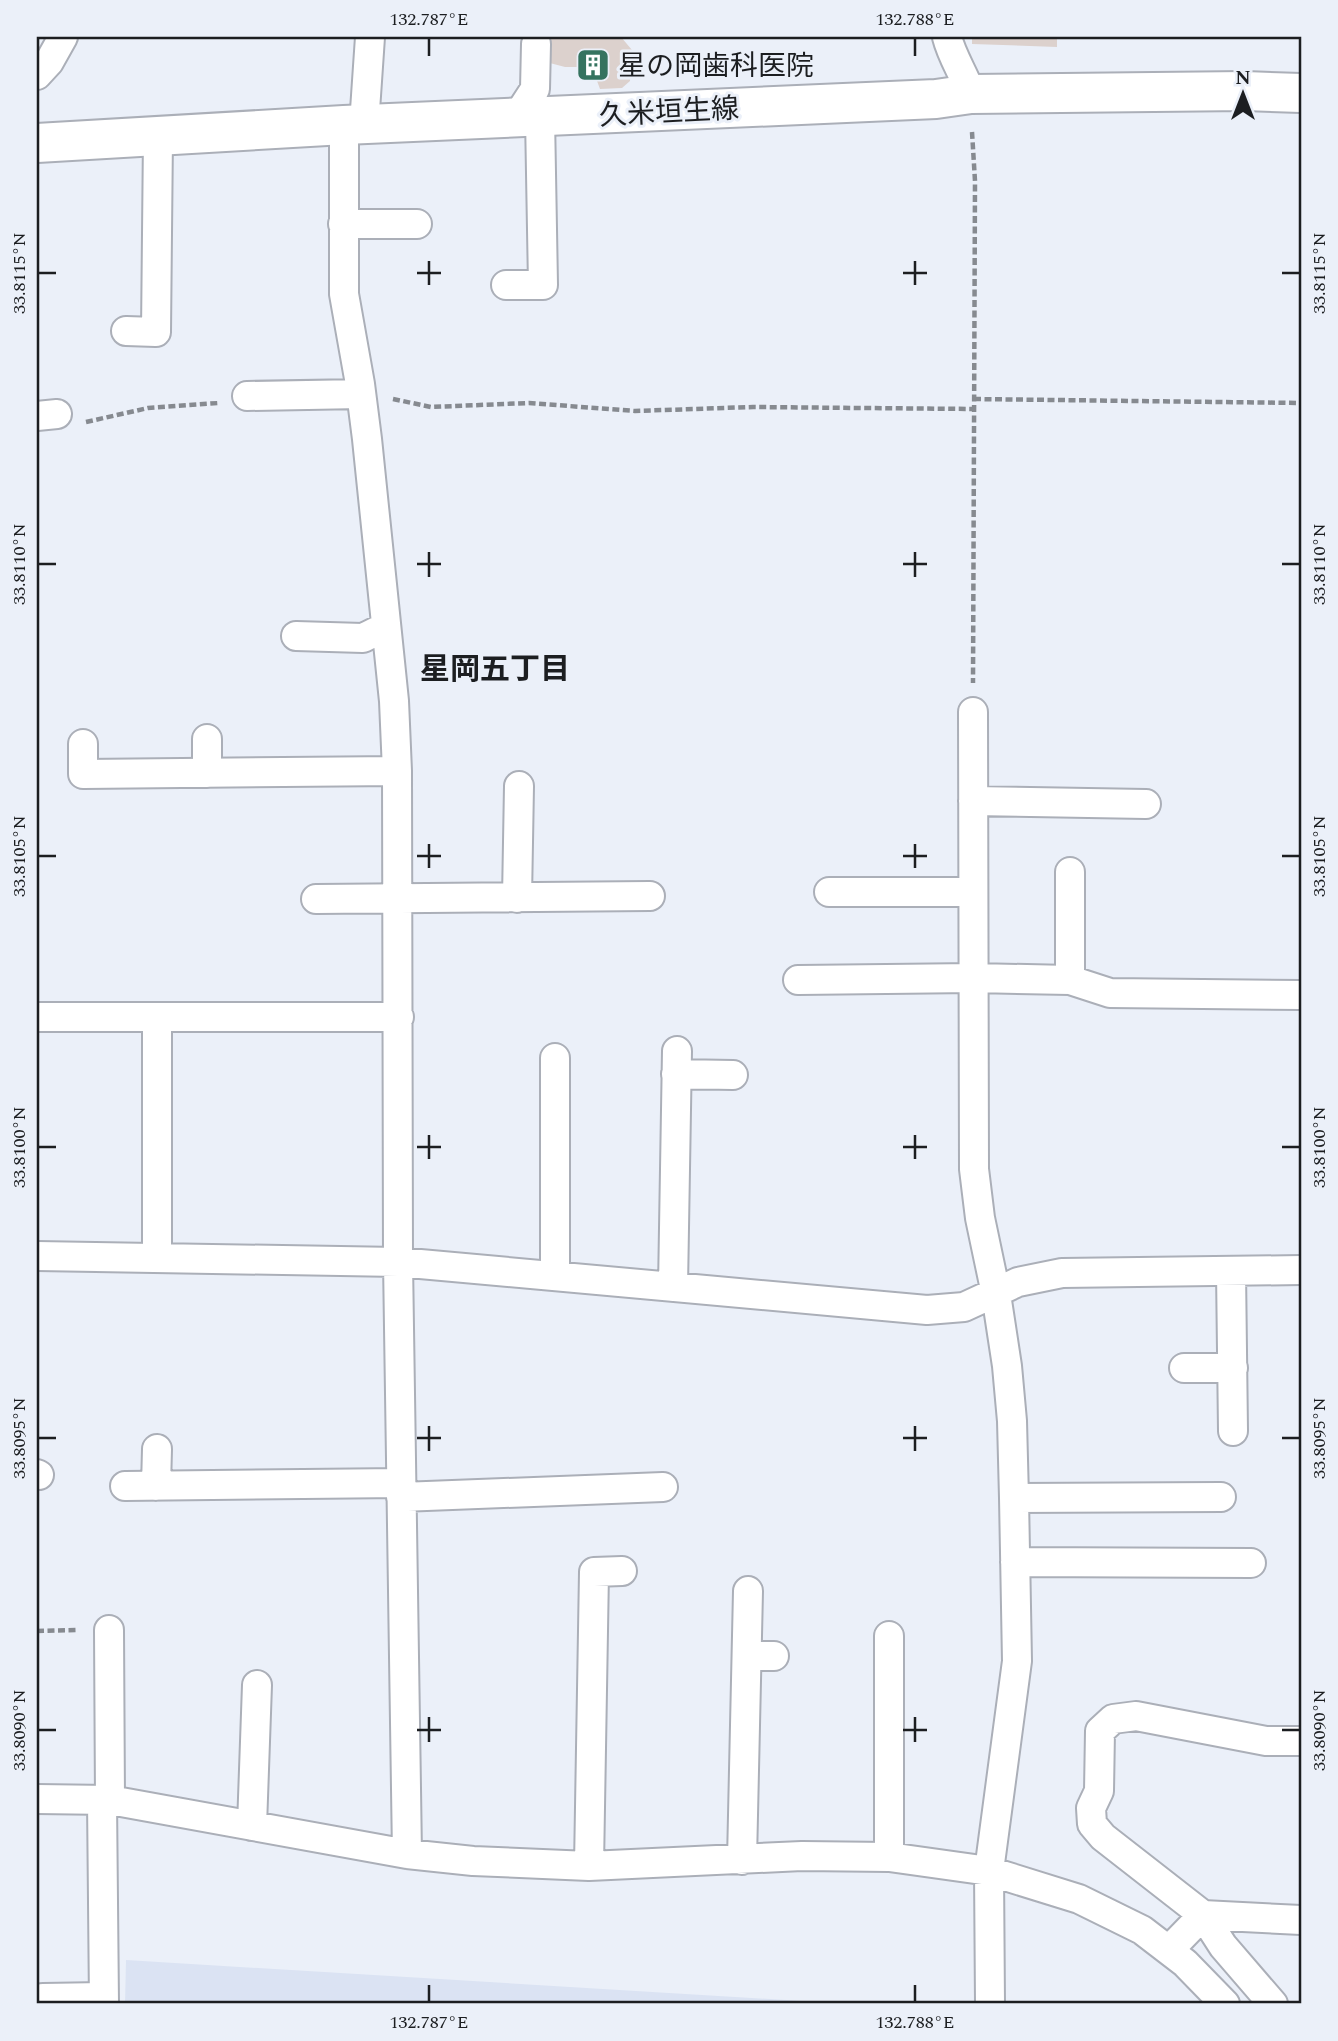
<svg xmlns="http://www.w3.org/2000/svg" width="1338" height="2041" font-family="Spectral,'Noto Sans JP',serif">
  <rect width="100%" height="100%" fill="#ebf0f9"/>
  <path fill="#dbe3f3" d="M126 1960 818 2002V2004H125Z"/>
  <path fill="#dcd1cd" d="M540 37H621L632 50 630 81 622 88 600 89 593 70 583 67H565L546 62Z
    M972 37H1057V47L972 44Z"/>
  <g fill="none" stroke-linecap="round" stroke-linejoin="round">
    <defs>
      <path id="minor" d="M947 37C952 57 964 74 971 94
        M37 75 49 62 63 37
        M516 118 535 89 536 44
        M344 125V294L360 384 367 439 394 701 397 771 398 1262 407 1854
        M364 125 370 37
        M343 224H417
        M506 285H543L540 117
        M126 331 156 332 158 136
        M247 396 361 394
        M37 416 57 414
        M296 636 363 638 385 627
        M973 712 974 1169 980 1218 996 1294 1007 1366 1012 1421 1014 1498 1017 1661 989 1871 990 2004
        M83 744V774L397 771
        M207 773V739
        M973 801 1146 804
        M1070 872V980
        M829 892H973
        M517 898 519 786
        M316 899 650 896
        M798 980 974 978 1070 980 1110 993 1301 995
        M37 1017H399
        M157 1017V1258
        M676 1074 733 1075
        M37 1256 398 1262 927 1310 964 1307 1018 1282 1062 1273 1301 1270
        M1231 1271 1233 1431
        M555 1276V1058
        M673 1287 677 1051
        M1184 1368H1233
        M37 1474 39 1475
        M125 1486 401 1483
        M156 1486 157 1449
        M401 1497 663 1487
        M1014 1498 1221 1497
        M1015 1562 1251 1563
        M109 1630 110 1800
        M889 1636V1857
        M747 1656H774
        M1301 1741H1266L1136 1716 1113 1719 1100 1731 1099 1791 1091 1808 1092 1824 1103 1837 1203 1915 1301 1920
        M37 1799 110 1800 407 1854 473 1861 589 1866 802 1856 889 1857 989 1871 1079 1899 1142 1930 1185 1963 1225 2004
        M102 1800 104 2004
        M252 1826 257 1685
        M742 1860 748 1591
        M589 1866 594 1572 622 1571
        M1169 1950 1203 1915 1223 1946 1273 2004
        M43 1998 103 1997"/>
      <path id="secondary" d="M37 143 344 125 936 99 971 94 1245 91 1301 93"/>
    </defs>
    <use href="#minor" stroke="#abafb8" stroke-width="32"/>
    <use href="#secondary" stroke="#abafb8" stroke-width="42"/>
    <path stroke="#868a90" stroke-width="4.5" stroke-dasharray="7 3.5" stroke-linecap="butt" d="M972 132 975 181 973 683
      M393 399 431 407 529 403 635 411 753 407 974 409
      M974 399 1301 403
      M86 422 148 408 219 403
      M37 1631 78 1630"/>
    <use href="#minor" stroke="#fff" stroke-width="28"/>
    <use href="#secondary" stroke="#fff" stroke-width="38"/>
  </g>
  <path fill="none" stroke="#1c1e21" stroke-width="2.5" d="M429 38V56M915 38V56M429 261V285M915 261V285M38 273H56M417 273H441M903 273H927M1282 273H1300M429 552V577M915 552V577M38 564H56M417 564H441M903 564H927M1282 564H1300M429 844V868M915 844V868M38 856H56M417 856H441M903 856H927M1282 856H1300M429 1135V1159M915 1135V1159M38 1147H56M417 1147H441M903 1147H927M1282 1147H1300M429 1426V1451M915 1426V1451M38 1438H56M417 1438H441M903 1438H927M1282 1438H1300M429 1717V1742M915 1717V1742M38 1730H56M417 1730H441M903 1730H927M1282 1730H1300M429 1985V2002M915 1985V2002"/>
  <defs>
    <symbol id="building-square" viewBox="-11 -11 22 22"><rect x="-9" y="-9" width="18" height="18" rx="4" fill="#35735f" stroke="#ebf0f9"/><path d="M-4-6H4V6H1V3H-1V6H-4ZM-2.5-4.3h1.7v1.8h-1.7ZM.8-4.3h1.7v1.8H.8ZM-2.5-1h1.7V.8h-1.7ZM.8-1h1.7V.8H.8Z" fill="#fff"/></symbol>
  </defs>
  <g fill-rule="evenodd">
    <use href="#building-square" x="574" y="46" width="38" height="38"/>
  </g>
  <g text-anchor="middle" stroke-width="6" stroke-linejoin="round" paint-order="stroke">
    <g font-size="28" fill="#1c1e21" stroke="#ebf0f9" text-anchor="start">
      <text x="618" y="75">星の岡歯科医院</text>
    </g>
    <g font-size="28" fill="#1c1e21" stroke="#ebf0f9">
      <text transform="translate(669 111) rotate(-3)" y="10">久米垣生線</text>
    </g>
    <g font-size="30" font-weight="bold" fill="#1c1e21" stroke="#ebf0f9">
      <text x="495" y="679">星岡五丁目</text>
    </g>
  </g>
  <rect width="1338" height="2041" fill="none" stroke="#ebf0f9" stroke-width="77"/>
  <g transform="translate(1243 94)" stroke="#ebf0f9" stroke-width="5" paint-order="stroke">
  <path d="M0-5L12 26L0 18L-12 26Z" fill="#1c1e21"/>
  <text y="-10" font-size="19" font-weight="bold" text-anchor="middle" fill="#1c1e21">N</text>
  </g>
  <rect x="38" y="38" width="1262" height="1964" fill="none" stroke="#1c1e21" stroke-width="2.5"/>
  <g font-size="18" text-anchor="middle" fill="#1c1e21">
    <text x="429" y="25">132.787°E</text>
    <text x="915" y="25">132.788°E</text>
    <text transform="translate(19 273) rotate(-90)" y="6">33.8115°N</text>
    <text transform="translate(1319 273) rotate(-90)" y="6">33.8115°N</text>
    <text transform="translate(19 564) rotate(-90)" y="6">33.8110°N</text>
    <text transform="translate(1319 564) rotate(-90)" y="6">33.8110°N</text>
    <text transform="translate(19 856) rotate(-90)" y="6">33.8105°N</text>
    <text transform="translate(1319 856) rotate(-90)" y="6">33.8105°N</text>
    <text transform="translate(19 1147) rotate(-90)" y="6">33.8100°N</text>
    <text transform="translate(1319 1147) rotate(-90)" y="6">33.8100°N</text>
    <text transform="translate(19 1438) rotate(-90)" y="6">33.8095°N</text>
    <text transform="translate(1319 1438) rotate(-90)" y="6">33.8095°N</text>
    <text transform="translate(19 1730) rotate(-90)" y="6">33.8090°N</text>
    <text transform="translate(1319 1730) rotate(-90)" y="6">33.8090°N</text>
    <text x="429" y="2028">132.787°E</text>
    <text x="915" y="2028">132.788°E</text>
  </g>
</svg>
